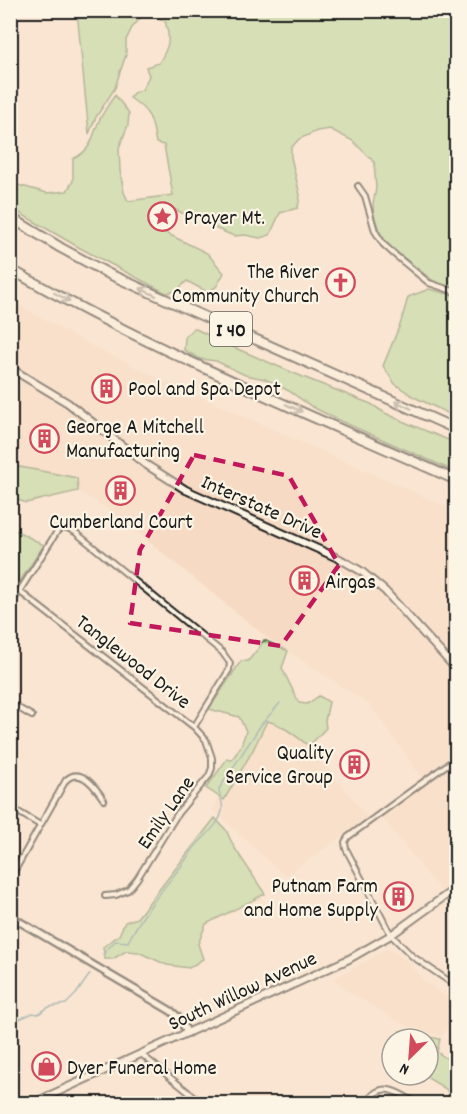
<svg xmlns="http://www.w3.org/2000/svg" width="467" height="1114" font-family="Dekko,sans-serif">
  <rect width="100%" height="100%" fill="#f9e5d1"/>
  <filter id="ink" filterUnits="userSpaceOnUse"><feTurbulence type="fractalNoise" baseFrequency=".0167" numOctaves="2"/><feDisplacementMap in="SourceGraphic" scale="12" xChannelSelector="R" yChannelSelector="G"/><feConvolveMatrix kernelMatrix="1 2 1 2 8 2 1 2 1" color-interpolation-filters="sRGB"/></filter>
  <g filter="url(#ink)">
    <path fill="#f7dac3" d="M11 301 94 347 156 377 456 511V900L451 904 377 811 422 778 370 705 268 638 111 511 78 491 76 478 11 465Z
      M261 710 292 724 368 818 285 876 212 809Z
      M386 950H391L406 960 424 981 456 1004V1012L441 1037 401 1023 348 991 334 979Z"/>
    <path fill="#add794" stroke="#647a58" stroke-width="1.5" d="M77 11H456V290L444 287 432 280 388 245 379 231 374 215 373 204 376 189 374 162 353 141 330 129 317 131 299 139 291 148V157L300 195 298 208 280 213 270 235 260 238 245 235 234 236 217 229 199 217 182 213 170 207 156 211 151 223 164 232 207 253 224 273 216 287 207 292 187 281 176 291 166 293 80 248 11 208V189H12L11 183 47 193 67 191 73 181V159C93 149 91 139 99 121 103 112 109 104 115 95L129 113 128 125 119 148 120 171 124 192 128 201 173 195 164 145 156 143C152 119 151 112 130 98L133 93 142 90 149 76 146 67 159 63C169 46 171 40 165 21L152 16 141 17 132 28 126 40V55L120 72 115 88 96 117 89 134Z
      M429 289 456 296V417L414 397 395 384 383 366 401 322 408 297Z
      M194 328 228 345 303 377 371 404 385 413 409 424 456 443V472L336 419 311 406 289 391 265 379 245 375 216 361 200 359 184 350 185 337Z
      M10 465 77 478 78 491 26 503 11 497Z
      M11 528 44 545 11 595Z
      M264 640 288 651 282 668 299 703 307 704 319 696 329 702 325 721 326 728 309 746C297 737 282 724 267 721L253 750 224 800 206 788 227 759 232 760 241 746 246 731 239 717 209 709 241 661H248L258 649Z
      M215 818 226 830 234 847 265 894 206 924 198 944 203 959 189 968 167 965 138 952 126 951 113 959H105L103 947 119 935 125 922 137 918Z
      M400 1031 440 1039 437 1052 456 1065V1103H454L446 1089 423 1075H428V1039H402Z"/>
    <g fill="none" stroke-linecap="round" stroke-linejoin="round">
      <path stroke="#5d8a96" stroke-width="1.5" d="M103 954 115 941 128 942C141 916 160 893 178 870 184 863 189 855 194 848 203 837 219 826 222 811 224 803 219 797 219 789L261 725 280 703
        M10 1025 17 1020 33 1013 38 1014 49 1007 66 1004 76 994 90 974"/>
      <defs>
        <path id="minor" d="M358 186 365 196 375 231 383 244 395 255 429 283 456 292
          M10 606 58 530 65 527 75 532 222 652 230 663 229 670 194 727 19 591
          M10 703 32 716
          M456 758 348 837 345 842 346 849 391 935 412 956 456 986
          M10 807 40 825
          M10 879 66 780C81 766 96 788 104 800
          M105 896 116 895 128 890 137 879 178 813 209 776 212 768V758L206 740 194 727
          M141 1054 203 1104
          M366 1104C381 1078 399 1093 418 1104"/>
        <path id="tertiary" d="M10 916 171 1011 178 1017 188 1033"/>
        <path id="secondary" d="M10 368 68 403 145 464 186 490 340 559 361 571 385 591 456 669
          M31 1104 349 959 391 935 456 888"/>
        <path id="motorway" d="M10 217 61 248 109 274 456 429
          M10 269C153 351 306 413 456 480"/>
      </defs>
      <use href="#minor" stroke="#1c1c1c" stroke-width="8"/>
      <use href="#tertiary" stroke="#1c1c1c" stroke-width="10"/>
      <use href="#secondary" stroke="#1c1c1c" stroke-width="10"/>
      <use href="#motorway" stroke="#1c1c1c" stroke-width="12"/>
      <use href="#minor" stroke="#fcf5e5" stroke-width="4"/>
      <use href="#tertiary" stroke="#fcf5e5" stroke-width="5"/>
      <use href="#secondary" stroke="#fcf5e5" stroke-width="6"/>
      <use href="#motorway" stroke="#fcf5e5" stroke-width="8"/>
    </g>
    <defs><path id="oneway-shaft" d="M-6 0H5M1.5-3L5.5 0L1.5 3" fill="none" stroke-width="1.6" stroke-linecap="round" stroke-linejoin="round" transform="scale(1.5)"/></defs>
    <g stroke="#97938b">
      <use href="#oneway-shaft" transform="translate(148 292) rotate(-155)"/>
      <use href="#oneway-shaft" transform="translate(62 297) rotate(28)"/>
      <use href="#oneway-shaft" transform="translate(403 405) rotate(-156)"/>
      <use href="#oneway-shaft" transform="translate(294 408) rotate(24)"/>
    </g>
  </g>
  <path d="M0 0H467V1114H0ZM194 455 289 476 339 565 281 646 130 623 140 550Z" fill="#f9e5d1" fill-opacity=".55" fill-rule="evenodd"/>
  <path fill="none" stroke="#c2185b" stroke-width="4.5" stroke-dasharray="12 8" stroke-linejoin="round" d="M194 455 289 476 339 565 281 646 130 623 140 550Z"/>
  <defs>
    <symbol id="sight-ring" viewBox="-11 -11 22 22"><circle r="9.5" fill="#fcf5e5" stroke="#d1495b" stroke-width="1.5"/><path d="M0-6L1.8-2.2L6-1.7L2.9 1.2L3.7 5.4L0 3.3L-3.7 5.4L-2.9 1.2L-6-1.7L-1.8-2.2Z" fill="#d1495b"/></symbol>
    <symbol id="church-ring" viewBox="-11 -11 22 22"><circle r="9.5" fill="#fcf5e5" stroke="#d1495b" stroke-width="1.5"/><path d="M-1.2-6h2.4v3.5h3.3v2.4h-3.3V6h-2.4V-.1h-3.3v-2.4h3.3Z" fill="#d1495b"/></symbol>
    <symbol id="building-ring" viewBox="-11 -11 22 22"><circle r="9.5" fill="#fcf5e5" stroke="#d1495b" stroke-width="1.5"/><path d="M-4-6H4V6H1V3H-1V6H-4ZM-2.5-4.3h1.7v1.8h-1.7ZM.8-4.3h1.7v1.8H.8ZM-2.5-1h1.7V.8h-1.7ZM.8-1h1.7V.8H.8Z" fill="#d1495b"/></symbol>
    <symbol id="shop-ring" viewBox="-11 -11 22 22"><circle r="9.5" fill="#fcf5e5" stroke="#d1495b" stroke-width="1.5"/><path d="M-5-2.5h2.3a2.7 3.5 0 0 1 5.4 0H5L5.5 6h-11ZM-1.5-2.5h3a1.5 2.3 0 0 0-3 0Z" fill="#d1495b"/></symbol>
  </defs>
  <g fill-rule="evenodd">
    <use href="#sight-ring" x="146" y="200" width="33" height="33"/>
    <use href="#church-ring" x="324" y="266" width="33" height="33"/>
    <use href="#building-ring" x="90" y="372" width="33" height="33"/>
    <use href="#building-ring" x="28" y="422" width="33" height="33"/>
    <use href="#building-ring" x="104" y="474" width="33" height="33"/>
    <use href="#building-ring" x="288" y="564" width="33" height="33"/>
    <use href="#building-ring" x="338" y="748" width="33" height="33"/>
    <use href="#building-ring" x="382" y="880" width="33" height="33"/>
    <use href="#shop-ring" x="30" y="1050" width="33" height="33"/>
  </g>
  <g text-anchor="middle" stroke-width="4.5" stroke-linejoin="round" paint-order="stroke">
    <rect fill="#fcf5e5" stroke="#5f5d58" stroke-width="1.5" x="210" y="312" width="42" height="34" rx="4.5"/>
    <g font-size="20" font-weight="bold" fill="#1c1c1c">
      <text x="231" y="336">I 40</text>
    </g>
    <g font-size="21" fill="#1c1c1c" stroke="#fcf5e5" text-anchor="start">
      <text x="184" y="224">Prayer Mt.</text>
      <text x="319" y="278" text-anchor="end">The River<tspan x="319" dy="24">Community Church</tspan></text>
      <text x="128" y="395">Pool and Spa Depot</text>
      <text x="66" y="433">George A Mitchell<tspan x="66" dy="24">Manufacturing</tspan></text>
      <text x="121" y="528" text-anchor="middle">Cumberland Court</text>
      <text x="325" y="588">Airgas</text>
      <text x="333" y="759" text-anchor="end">Quality<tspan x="333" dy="24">Service Group</tspan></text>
      <text x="378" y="892" text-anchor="end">Putnam Farm<tspan x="378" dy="24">and Home Supply</tspan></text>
      <text x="67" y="1074">Dyer Funeral Home</text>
    </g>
    <g font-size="21" fill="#1c1c1c" stroke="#fcf5e5">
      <text transform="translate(262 506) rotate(24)" y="7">Interstate Drive</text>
      <text transform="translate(134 661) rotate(38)" y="7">Tanglewood Drive</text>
      <text transform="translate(165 812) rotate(-55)" y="7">Emily Lane</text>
      <text transform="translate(242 990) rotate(-25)" y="7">South Willow Avenue</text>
    </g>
  </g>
  <rect width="467" height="1114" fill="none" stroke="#fcf5e5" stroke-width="36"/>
  <rect x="18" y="18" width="431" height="1078" fill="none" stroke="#1c1c1c" stroke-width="2" filter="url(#ink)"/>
  <g transform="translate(410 1057) rotate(205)"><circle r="28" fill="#fcf5e5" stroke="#a29e95" stroke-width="1.5"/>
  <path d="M0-4.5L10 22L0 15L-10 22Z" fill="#d1495b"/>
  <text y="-9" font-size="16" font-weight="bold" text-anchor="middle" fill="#1c1c1c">N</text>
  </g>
</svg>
